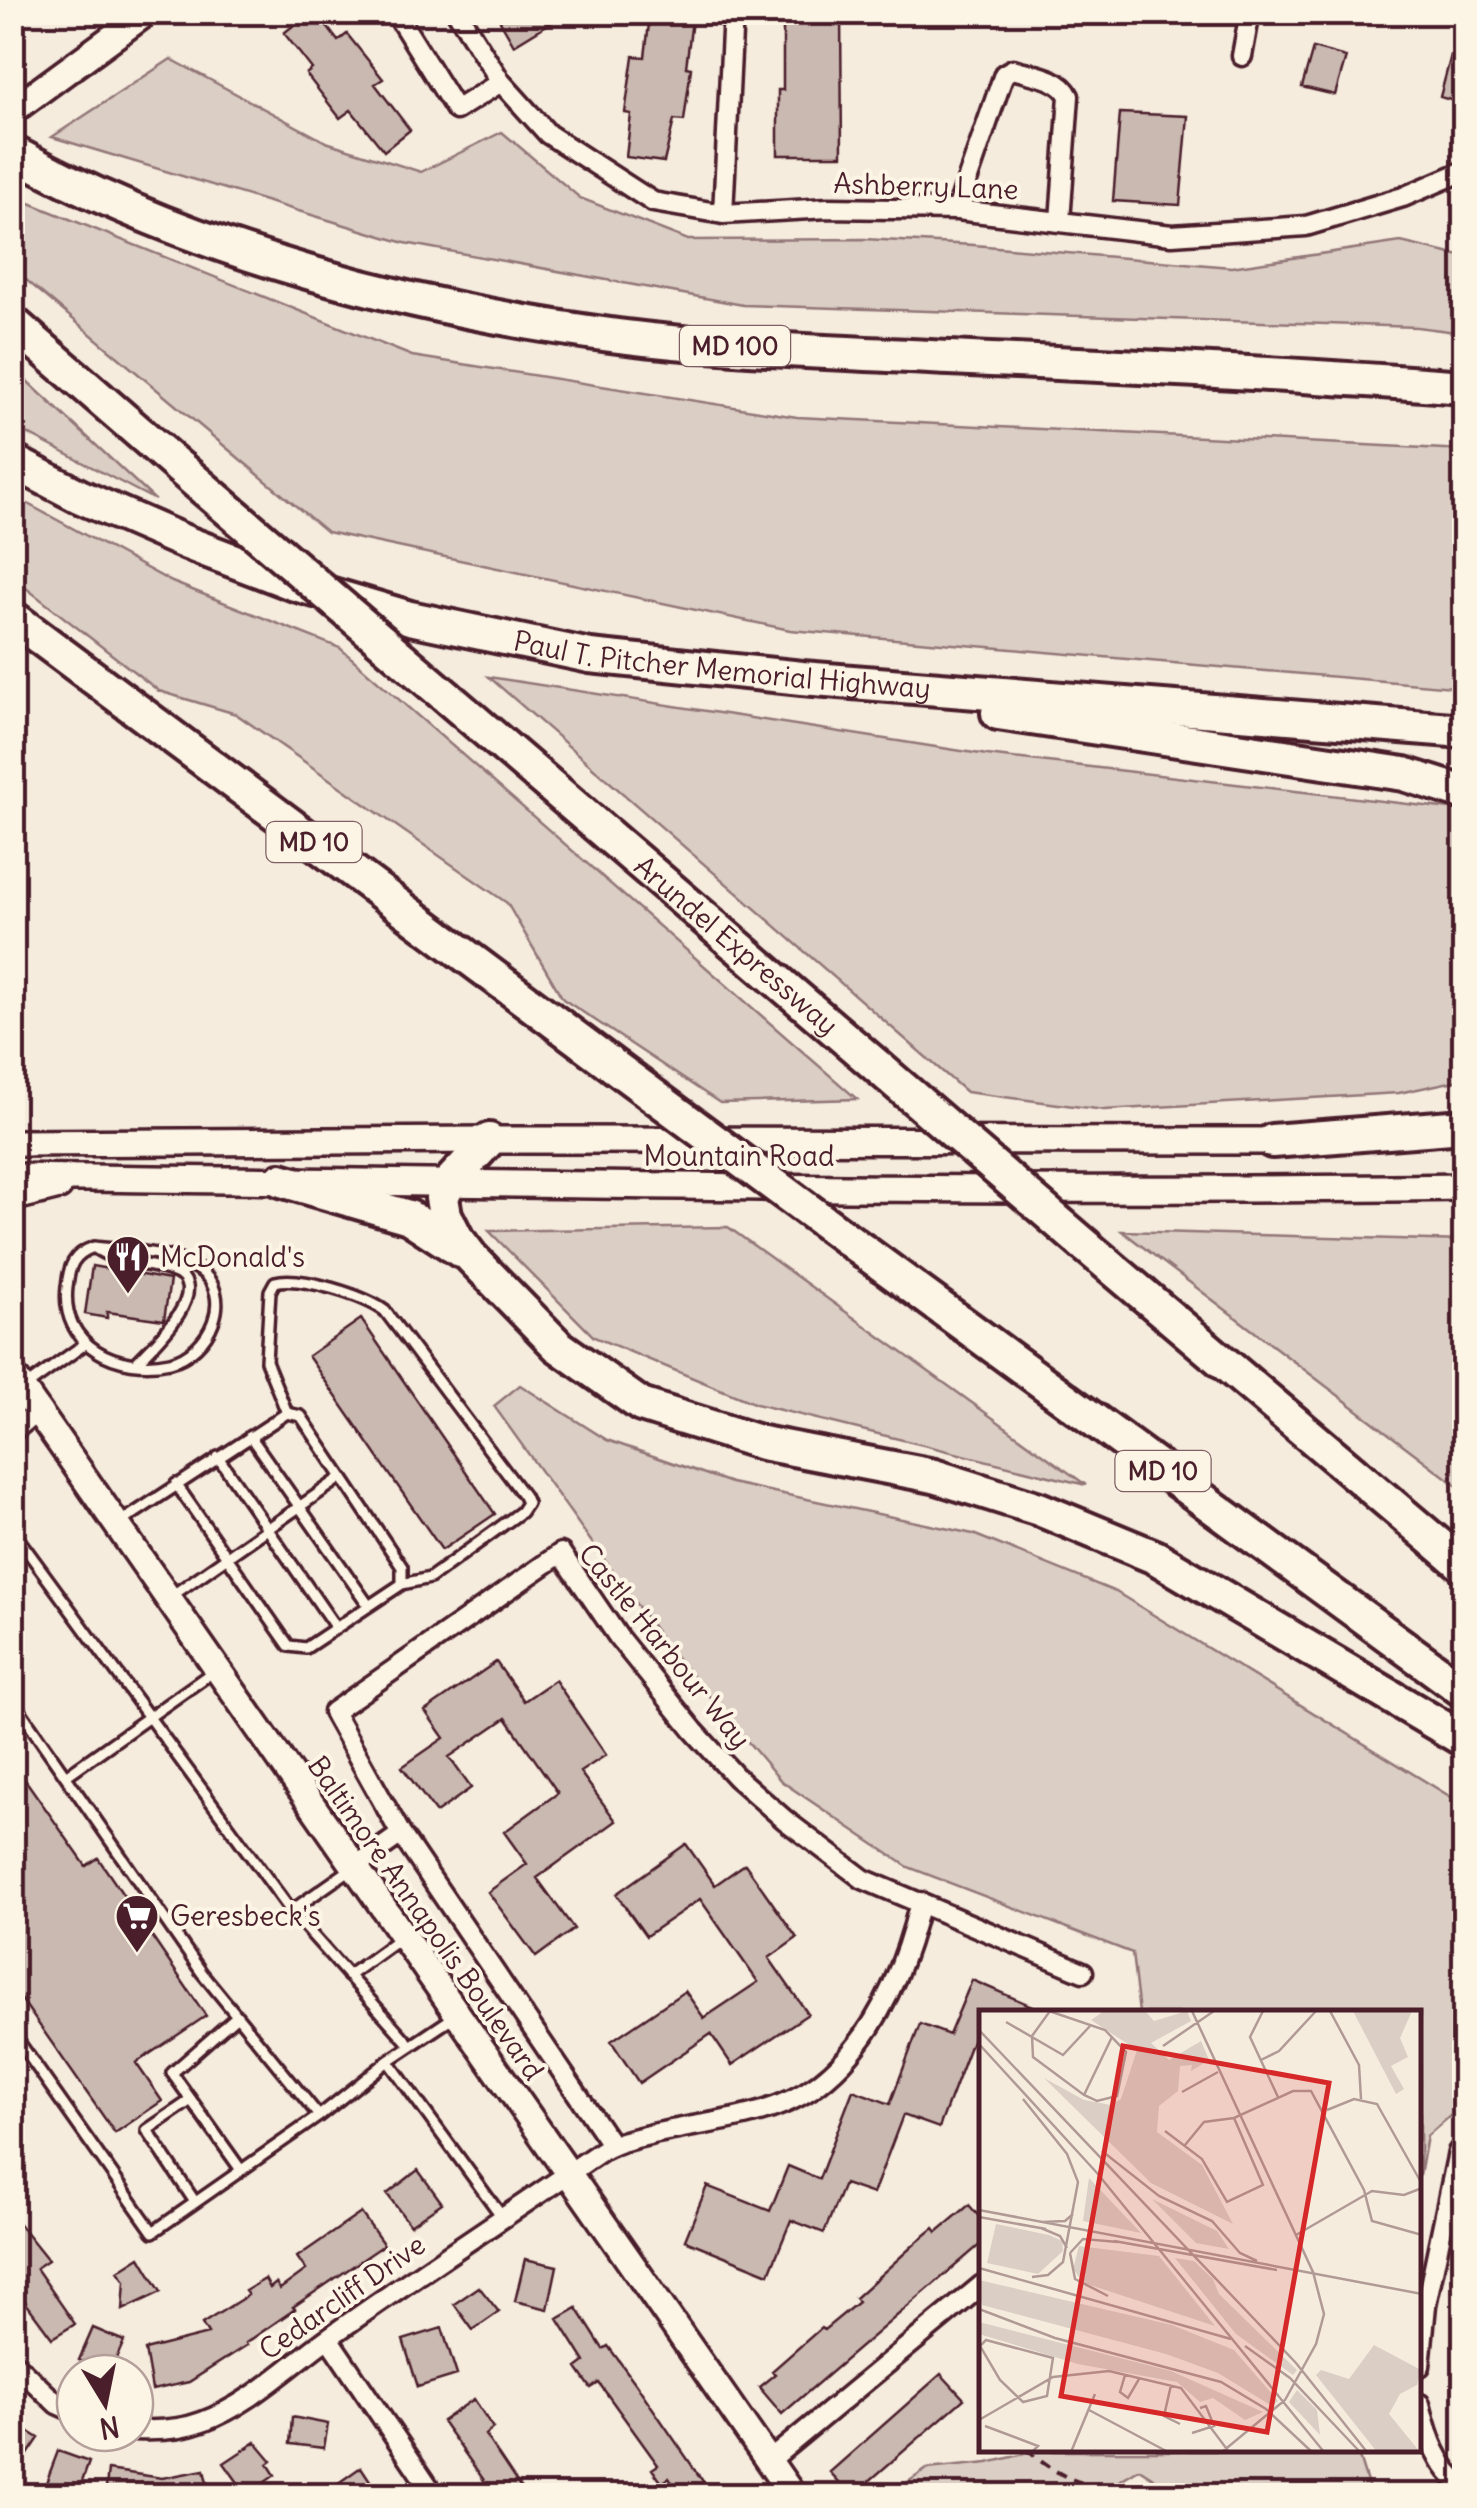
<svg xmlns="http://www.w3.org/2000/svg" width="1477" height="2508" font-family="Delius,sans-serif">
  <rect width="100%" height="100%" fill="#f5ecde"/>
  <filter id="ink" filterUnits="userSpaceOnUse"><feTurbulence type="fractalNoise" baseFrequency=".01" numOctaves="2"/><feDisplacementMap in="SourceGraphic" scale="20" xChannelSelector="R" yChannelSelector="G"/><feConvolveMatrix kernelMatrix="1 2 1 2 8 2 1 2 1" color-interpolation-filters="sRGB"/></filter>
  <g filter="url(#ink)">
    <path fill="#dbcec4" stroke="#927678" stroke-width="2.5" d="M171 59 326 142 421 172 502 132 580 198 688 240 864 239 974 245 1231 267 1401 242 1464 257V333L1417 327 743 305 405 243 52 137Z
      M12 196 412 356 797 417 1464 450V688L790 630 327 532 13 269Z
      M13 368 155 500 13 426Z
      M13 496 172 582 340 648 857 1099 720 1103 563 999 507 903 236 714 159 691 13 578Z
      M489 677 987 755 1459 810 1464 815V1079L1399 1093 1104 1110 966 1092Z
      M728 1227 1086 1485 756 1404 594 1337 489 1231Z
      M1122 1231 1464 1241V1491Z
      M520 1385 607 1440 731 1483 973 1534 1116 1592 1464 1805V2104L1427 2136 1420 2176V2013H1139L1132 1953 908 1867 781 1781 664 1643 494 1406Z
      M1036 2451H1357L1371 2495H1180L1139 2469 1095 2495H889L927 2469 988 2463Z"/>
    <path fill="#cab9b1" stroke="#4a1f2b" stroke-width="2.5" d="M310 12H316L338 41 347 34 383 79 375 84 410 130 384 151 351 110 340 118 306 74 312 69 284 33Z
      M495 12H568L514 45Z
      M783 12H841L842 155H778V90H783Z
      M650 15 692 20 686 67 691 68 684 121 674 120 664 162 626 157 631 114 625 113 633 56 645 57Z
      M1459 25 1464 26V104L1440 97Z
      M1313 48 1346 57 1335 95 1302 87Z
      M1120 113 1188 116 1180 205 1113 201Z
      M92 1266 170 1280 164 1320 107 1312V1318L85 1314Z
      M361 1319 495 1514 442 1550 308 1356Z
      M496 1662 524 1701 555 1680 606 1755 580 1772 616 1821 537 1878 574 1929 536 1957 488 1892 527 1864 504 1832 558 1793 506 1718 449 1757 471 1788 436 1813 402 1767 444 1738 425 1711Z
      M12 1761 86 1866 98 1858 206 2016 136 2063 162 2101 115 2133 12 1986Z
      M686 1844 715 1885 745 1864 797 1938 769 1958 808 2014 732 2065 711 2034 639 2083 611 2041 685 1991 704 2018 758 1982 700 1899 646 1936 616 1894Z
      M972 1980 1048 2013H982V2042L973 2038 939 2128 903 2115 873 2194 844 2184 824 2233 791 2220 769 2274 685 2240 707 2186 770 2211 788 2166 819 2179 853 2090 890 2104 920 2024 949 2035Z
      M418 2170 442 2203 410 2225 387 2194Z
      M969 2205 982 2220V2243L782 2414 759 2387 775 2374 772 2371 821 2328 824 2330 858 2302 855 2298 917 2242 934 2228 937 2232Z
      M361 2213 384 2245 293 2307 295 2309 246 2343 247 2345 189 2382 152 2390 145 2350 208 2334 202 2324 248 2295 245 2291 265 2279 270 2288 276 2283 280 2289 306 2270 297 2257Z
      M12 2215 48 2260 36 2268 75 2324 52 2338 12 2284Z
      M140 2257 161 2292 123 2310 125 2281 118 2271Z
      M525 2259 557 2266 548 2309 515 2301Z
      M479 2287 499 2312 473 2330 454 2304Z
      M577 2308 603 2349 608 2346 636 2384 713 2496H681L669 2478 662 2483 652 2469 658 2465 599 2383 591 2388 577 2368 585 2362 558 2319Z
      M93 2328 124 2341 110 2373H86L90 2364 79 2360Z
      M442 2328 457 2375 418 2387 403 2340Z
      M941 2374 964 2399 852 2496 830 2472Z
      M474 2399 493 2428 485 2435 526 2496H495L442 2421Z
      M292 2417 328 2424 324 2448 290 2444Z
      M12 2428 20 2433 23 2428 39 2438 12 2478Z
      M256 2442 272 2461 268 2464 275 2475 247 2495 224 2463Z
      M58 2451 89 2462 77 2496H64L44 2488Z
      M361 2467 380 2496H320Z
      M108 2470 162 2478 204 2470 210 2496H105Z"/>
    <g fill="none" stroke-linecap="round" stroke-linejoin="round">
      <defs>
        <path id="service" d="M12 885 13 882
          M94 1247C127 1251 169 1250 198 1269 237 1295 209 1353 170 1362 118 1373 60 1346 67 1287 69 1266 73 1254 94 1247Z
          M96 1249C128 1268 141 1261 171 1271 218 1286 151 1348 136 1363
          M25 1387 85 1344
          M287 1413 266 1361 270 1291 275 1282C300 1275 365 1296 385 1311L524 1496 527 1503 521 1512 430 1578 402 1584
          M250 1436 369 1606
          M218 1457 336 1628
          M121 1522 287 1413 301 1416 402 1567V1584L306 1648 289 1646 176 1484
          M12 1530 291 1911 411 2046
          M170 1597 342 1477
          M12 1699 202 1973 319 2116
          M67 1775 214 1671
          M291 1911 351 1869
          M348 1976 399 1939
          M237 2016 172 2073 241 2170
          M12 2032 153 2232 319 2116 388 2061 503 2218
          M388 2061 454 2017
          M191 2100 147 2130 195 2202"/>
        <path id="minor" d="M395 12 456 110 501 82
          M457 12 501 82 548 134 653 202 723 214 828 208 957 210 1172 235 1306 226 1403 197 1464 171
          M1242 56 1250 12
          M957 210 1004 74 1013 69C1032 75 1060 77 1069 96L1060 221
          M723 214 733 12
          M12 1432 38 1411
          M353 1868 401 1834
          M611 2144 401 1834 333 1712 561 1553 619 1638 694 1731 736 1777 785 1820 863 1879 1083 1972
          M328 2338 435 2496
          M12 2361 57 2404 75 2412
          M1420 2366 1426 2305 1458 2152 1464 2145
          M1420 2404C1428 2437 1437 2466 1464 2487
          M135 2430C157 2431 181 2430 202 2422 249 2405 288 2367 328 2338 416 2275 507 2216 597 2154 614 2142 633 2139 653 2134 708 2121 772 2119 818 2084 875 2041 904 1969 920 1902
          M769 2461 982 2285"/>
        <path id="secondary" d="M12 111 147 12
          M12 1143 489 1140 1287 1141
          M12 1177C496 1183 981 1194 1464 1187
          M12 1202 19 1196 59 1186
          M12 1374 793 2496"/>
        <g id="motorway">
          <path d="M12 152C196 253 411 309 618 336 728 350 840 352 950 358 1122 366 1293 374 1464 387"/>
          <path d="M12 322 180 468"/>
          <path id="s1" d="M12 461 79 496 187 543 295 584 410 618 590 656 802 678 1464 731"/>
          <path d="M12 617 615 1067"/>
          <path id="s2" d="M448 698 878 1067"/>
          <path d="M998 713 1404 774 1464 793"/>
          <path d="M489 1140 448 1184 442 1198 445 1215 456 1237 472 1258 558 1346 641 1405 762 1443 934 1476 1039 1509 1155 1557 1464 1740"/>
          <path d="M1272 1141 1464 1126"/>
          <path d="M281 1180 409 1217 461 1251"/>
          <path d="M1086 1246 1464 1566"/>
          <path d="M862 1250 1464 1691"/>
        </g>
      </defs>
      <use href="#service" stroke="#4a1f2b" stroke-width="16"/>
      <use href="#minor" stroke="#4a1f2b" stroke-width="25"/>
      <use href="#secondary" stroke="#4a1f2b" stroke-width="32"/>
      <use href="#motorway" stroke="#4a1f2b" stroke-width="40"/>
      <path stroke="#4a1f2b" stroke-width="4" stroke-dasharray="10 8" stroke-linecap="butt" d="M1027 2450C1063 2481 1095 2494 1141 2484L1157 2496"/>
      <use href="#service" stroke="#fcf5e5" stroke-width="9"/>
      <use href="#minor" stroke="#fcf5e5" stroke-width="18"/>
      <use href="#secondary" stroke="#fcf5e5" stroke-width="25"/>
      <use href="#motorway" stroke="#fcf5e5" stroke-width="32"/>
      <defs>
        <path id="motorway-bridge" d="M180 468 448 698
          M615 1067 862 1250
          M878 1067 1086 1246"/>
      </defs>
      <use href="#motorway-bridge" stroke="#4a1f2b" stroke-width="40" stroke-linecap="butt"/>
      <use href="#motorway-bridge" stroke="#fcf5e5" stroke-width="32"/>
    </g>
  </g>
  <defs>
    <symbol id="restaurant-pin" viewBox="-11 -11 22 30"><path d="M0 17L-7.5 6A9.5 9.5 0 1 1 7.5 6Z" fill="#4a1f2b" stroke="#fcf5e5"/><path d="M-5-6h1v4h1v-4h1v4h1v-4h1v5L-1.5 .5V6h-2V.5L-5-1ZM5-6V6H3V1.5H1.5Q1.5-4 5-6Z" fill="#fff"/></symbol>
    <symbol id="supermarket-pin" viewBox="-11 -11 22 30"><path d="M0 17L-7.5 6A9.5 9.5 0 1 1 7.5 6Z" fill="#4a1f2b" stroke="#fcf5e5"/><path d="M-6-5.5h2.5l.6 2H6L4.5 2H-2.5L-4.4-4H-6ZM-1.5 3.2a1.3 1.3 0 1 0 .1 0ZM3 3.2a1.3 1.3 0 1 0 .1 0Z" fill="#fff"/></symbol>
  </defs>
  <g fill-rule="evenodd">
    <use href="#restaurant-pin" x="103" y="1232" width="50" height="68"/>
    <use href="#supermarket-pin" x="112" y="1891" width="50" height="68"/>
  </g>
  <g text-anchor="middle" stroke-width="8" stroke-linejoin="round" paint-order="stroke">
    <g fill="#fcf5e5" stroke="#7f5f63" stroke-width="2.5">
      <rect x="680" y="326" width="110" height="40" rx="8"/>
      <rect x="266.5" y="822" width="95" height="40" rx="8"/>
      <rect x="1115.5" y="1451" width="95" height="40" rx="8"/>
    </g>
    <g font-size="25" font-weight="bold" fill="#4a1f2b">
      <text x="735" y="355">MD 100</text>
      <text x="314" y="851">MD 10</text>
      <text x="1163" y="1480">MD 10</text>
    </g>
    <g font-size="28" fill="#4a1f2b" stroke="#fcf5e5">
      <text transform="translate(926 186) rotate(2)" y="10">Ashberry Lane</text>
      <text dy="10" stroke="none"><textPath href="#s1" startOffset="745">Paul T. Pitcher Memorial Highway</textPath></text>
      <text dy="10" stroke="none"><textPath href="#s2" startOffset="380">Arundel Expressway</textPath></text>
      <text x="739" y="1166">Mountain Road</text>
      <text transform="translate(665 1646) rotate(51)" y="10">Castle Harbour Way</text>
      <text transform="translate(426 1918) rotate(55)" y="10">Baltimore Annapolis Boulevard</text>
      <text transform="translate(342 2297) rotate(-35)" y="10">Cedarcliff Drive</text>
    </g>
    <g font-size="28" fill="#4a1f2b" stroke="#fcf5e5" text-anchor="start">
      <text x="160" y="1267">McDonald's</text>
      <text x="170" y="1926">Geresbeck's</text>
    </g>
  </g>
  <g transform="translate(979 2010)">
    <rect width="442" height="442" fill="#f5ecde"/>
    <path d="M125 1H166L175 11 208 1 212 11 172 33 190 50 222 31 230 50 212 61 213 55 201 56 199 81 180 96 178 122 223 155 254 214 172 173 65 68 105 90 132 95 142 89 158 40 112 10ZM374 1H433L421 28 429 47 412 56 425 79 417 84ZM110 168 162 223 104 211ZM173 189 238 221 250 239 217 233ZM17 214 70 225 83 231 84 241 59 264 8 253ZM100 236 180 246 236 316 105 273 94 259ZM196 248 215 251 234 269 240 284 318 360 314 365 257 324ZM0 270 193 315 255 340 299 391 293 396 239 363 187 344 3 295ZM0 312 192 361 284 402 266 410 234 388 221 392 198 372 99 354 0 324ZM395 335 442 360 438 375 421 384 410 404 441 442H398L337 365 342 360 370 369ZM318 380 338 400 341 425 310 392Z" fill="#dbcec4"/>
    <path fill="none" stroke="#b19a96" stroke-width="2.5" d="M70 1 126 20 147 42 138 86 118 91 105 85 54 47 53 26 71 1M213 1 334 262 345 304 337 334 306 390 243 442M284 1 271 27 299 87M351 1 380 55 382 89M27 12 84 45 111 16M0 20 317 353 388 442M0 34 118 163 345 442M184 36 235 1M282 50 300 41 337 1M203 82 239 62M105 85 133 27M44 89 88 144 99 172 84 252 69 265 53 267M348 100 375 89 398 94 443 174M186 121 223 149 248 192 284 175 255 108M206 135 225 112 255 108 314 81H332L385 180 393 211 443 225M123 141 180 186 233 211 261 243 278 251M0 200 443 284M0 207 67 219M63 212 86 211 94 204M62 218 81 226 88 238M317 225 393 181 425 185 443 178M135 231 298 260M91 243 96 269 129 286M91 243 104 229 139 232M0 258 252 329M0 299 76 328 242 372 287 399 333 442M7 330 74 348 68 386 44 392 21 370 1 336ZM266 336 311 368 381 442M146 365 141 382 149 388 160 369M192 375 185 406 201 414M110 400 189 442M0 410 74 367 130 361 202 378 250 442M6 416 59 436 53 442M213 423 235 416 227 396 221 398M92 442 116 384"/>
    <path fill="#d62828" fill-opacity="0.15" stroke="#d62828" stroke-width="5" d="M144 36 350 73 288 422 82 386Z"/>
    <rect width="442" height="442" fill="none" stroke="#4a1f2b" stroke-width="5"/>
  </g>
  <rect width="1477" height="2508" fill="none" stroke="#fcf5e5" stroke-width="50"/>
  <rect x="25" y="25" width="1427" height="2458" fill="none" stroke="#4a1f2b" stroke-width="4" filter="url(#ink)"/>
  <g transform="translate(105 2403) rotate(170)"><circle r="48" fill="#fcf5e5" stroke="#b59f9b" stroke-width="2.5"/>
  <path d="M0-8L18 38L0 25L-18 38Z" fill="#4a1f2b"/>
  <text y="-15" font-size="28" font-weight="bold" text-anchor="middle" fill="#4a1f2b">N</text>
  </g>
</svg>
